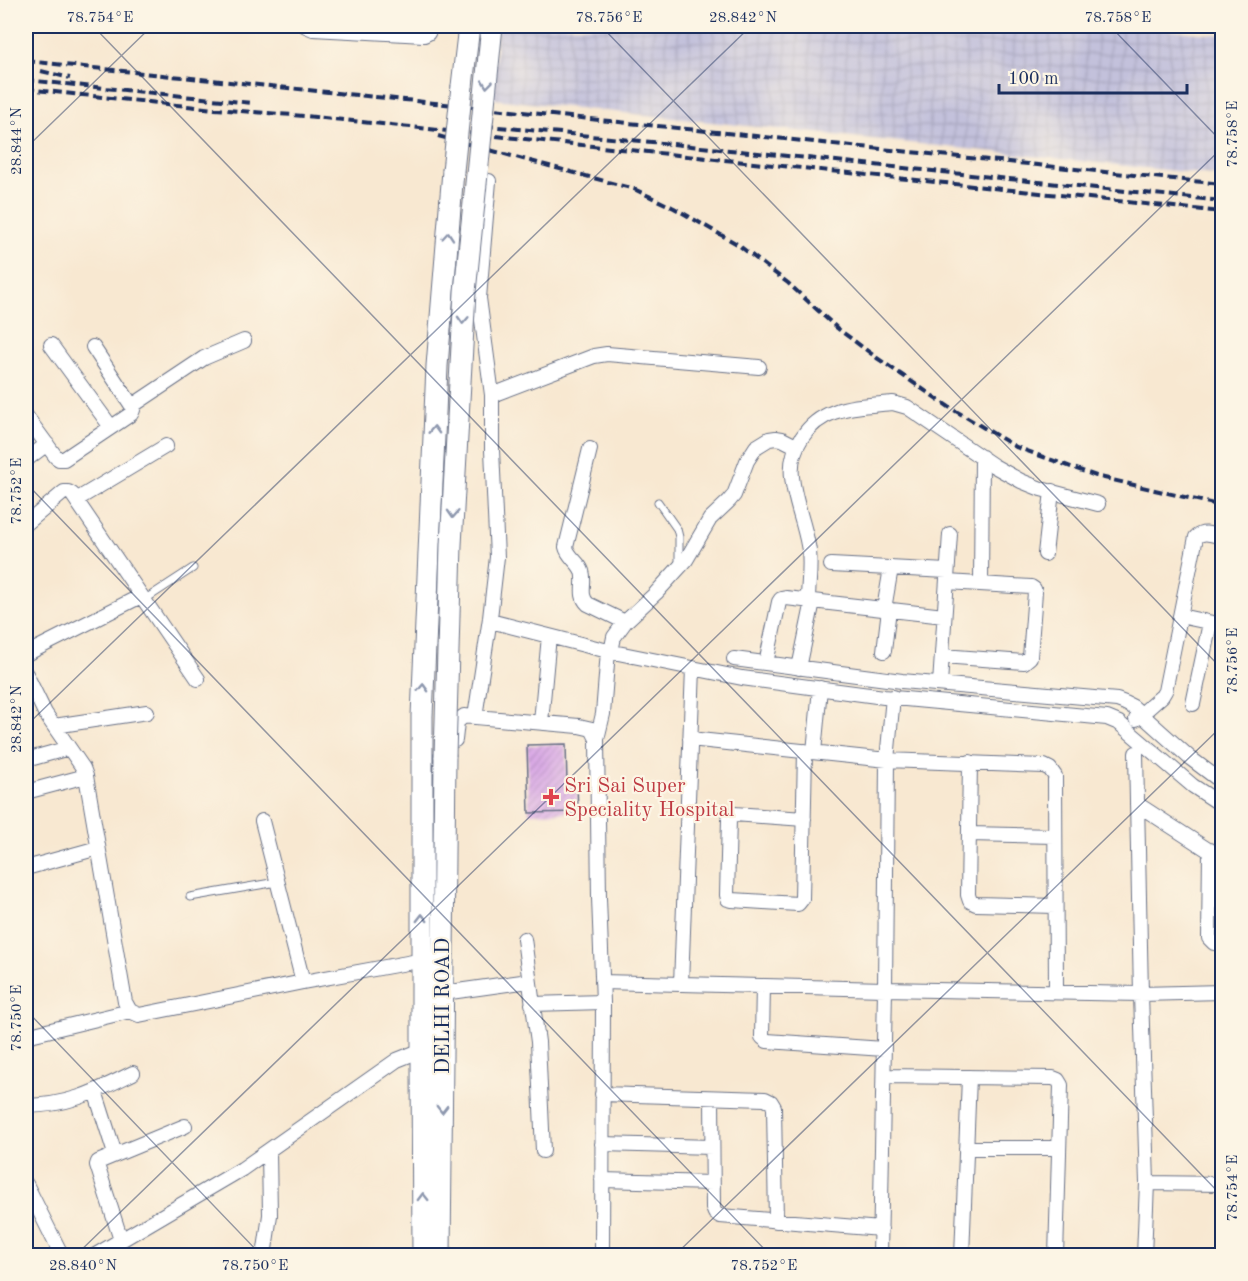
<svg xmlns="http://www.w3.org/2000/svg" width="1248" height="1281" font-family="'Old Standard TT',serif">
  <defs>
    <pattern id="industrial-grid" width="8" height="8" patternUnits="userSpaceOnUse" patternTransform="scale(1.5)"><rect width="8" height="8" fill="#c3c1db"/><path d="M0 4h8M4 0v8" fill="none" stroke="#a7a6be"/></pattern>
    <pattern id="building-hatch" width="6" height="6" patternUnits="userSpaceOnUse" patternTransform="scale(1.5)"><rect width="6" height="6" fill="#d7a3e6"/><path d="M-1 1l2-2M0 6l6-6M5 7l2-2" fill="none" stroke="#ae85be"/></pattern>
  </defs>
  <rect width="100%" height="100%" fill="#fcf5e5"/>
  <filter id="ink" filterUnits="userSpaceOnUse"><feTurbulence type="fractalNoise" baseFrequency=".0167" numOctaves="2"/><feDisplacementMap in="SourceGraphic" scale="12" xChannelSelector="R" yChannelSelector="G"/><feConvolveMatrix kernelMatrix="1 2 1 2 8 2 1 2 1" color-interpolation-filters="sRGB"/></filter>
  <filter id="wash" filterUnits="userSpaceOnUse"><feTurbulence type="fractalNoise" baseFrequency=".008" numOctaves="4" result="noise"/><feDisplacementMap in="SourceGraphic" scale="24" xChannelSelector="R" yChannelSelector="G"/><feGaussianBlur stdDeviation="1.35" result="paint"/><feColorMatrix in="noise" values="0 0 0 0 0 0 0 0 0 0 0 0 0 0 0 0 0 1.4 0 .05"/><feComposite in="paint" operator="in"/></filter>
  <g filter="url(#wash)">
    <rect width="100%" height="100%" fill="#f8e8d1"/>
    <path fill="url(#industrial-grid)" d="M497 26H1120L1222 35V176L493 99Z"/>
    <g id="blocks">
      <path fill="url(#building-hatch)" d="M566 744 567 784 577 783 578 812 529 813 527 745Z"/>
    </g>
  </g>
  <g filter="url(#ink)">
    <use href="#blocks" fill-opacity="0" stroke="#687086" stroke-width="1.5"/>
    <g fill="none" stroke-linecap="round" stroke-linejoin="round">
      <defs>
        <path id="lane" d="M1057 27V26
          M658 502 677 529 679 537V565
          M144 600 193 568
          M190 897 277 882"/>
        <path id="street" d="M306 26 313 29 424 35 428 33 431 26
          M51 345 111 427
          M492 395 594 356 607 354 759 367
          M132 406 204 358 244 341
          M26 416 56 457 59 459H64L131 414 133 410 132 406 93 347
          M590 449 566 547C568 557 579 562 582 571 586 583 578 595 588 604L625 622
          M26 460 47 444
          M76 500 166 446
          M26 524 64 492H68L72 494 198 679
          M1045 554 1052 491
          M831 565 947 571
          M981 584 982 457
          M808 600C808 583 812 562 808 545 804 522 794 500 792 477 789 449 807 422 834 412 852 405 874 405 893 403L907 407 994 466 1021 481 1041 489 1098 504
          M884 609 891 568
          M1180 616 1222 625
          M490 621 608 651 742 678 884 697 1107 718 1119 723 1193 786 1222 805
          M884 651 889 609
          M611 652 614 637 625 622 656 593 686 560 710 519 729 501 734 495 747 461 756 447 769 439 776 438 782 439 796 446
          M26 654 141 596
          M942 656 1024 662 1030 657 1035 592 1034 589 1031 587 947 582
          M734 659 902 681 1117 700 1125 703 1133 707 1190 758 1222 782
          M766 663 779 602 781 599 786 598 944 616
          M799 668 813 601
          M26 674 45 713 83 768 86 776 125 1002 130 1011 139 1015 303 982 429 959
          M940 684 950 534
          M1193 704 1210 623
          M475 717 490 618 497 557 492 450V395L479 298 489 181
          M1136 719 1162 696 1165 691 1196 537C1204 530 1213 535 1222 537
          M541 722 549 636
          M54 726 147 712
          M597 739 603 714 608 651
          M690 739 887 760 1044 766 1050 769 1055 776 1056 992
          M455 740 457 722 464 716 579 726 592 729 597 739 599 898 603 1002 602 1256
          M814 752 820 688
          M1136 753 1141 994 1147 1183 1144 1256
          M26 760 69 748
          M970 762 968 895 970 901 976 904 1055 906
          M26 792 86 776
          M1137 804 1222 859
          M804 819 734 814 731 816 729 819 727 895 728 899 732 900 798 904 802 899 805 751
          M262 821 303 982
          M969 834 1055 836
          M1210 850 1209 938 1214 943H1222
          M26 868 98 848
          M524 939 538 1042 543 1151
          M602 982 885 989 1141 994 1222 992
          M681 984 693 668
          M763 986 762 1037 767 1041 884 1049
          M436 994 529 981
          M532 1004 603 1002
          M26 1036 130 1011
          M884 1076 1053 1078 1058 1080 1061 1085 1056 1256
          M95 1091 115 1154
          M602 1094 765 1099 771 1102 774 1107 776 1221
          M712 1098 713 1208 715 1213 720 1216 881 1229
          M26 1106C71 1105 94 1092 133 1073
          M602 1144 712 1147
          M966 1148H1059
          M602 1180 712 1183
          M1147 1183 1222 1184
          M26 1184 62 1256
          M121 1240 97 1165 98 1162 185 1126
          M94 1256 242 1169 397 1060 422 1050H428
          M264 1256 270 1215 269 1151
          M880 1256 885 989 887 760 893 697
          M962 1256 969 1077"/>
        <path id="primary" d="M462 86 469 26
          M423 1256 422 1062V716L437 366 453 171
          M440 1256 445 756"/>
      </defs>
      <use href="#lane" stroke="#687086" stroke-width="9"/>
      <use href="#street" stroke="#687086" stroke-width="16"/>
      <use href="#primary" stroke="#687086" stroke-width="23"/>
      <use href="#lane" stroke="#fff" stroke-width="7"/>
      <use href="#street" stroke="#fff" stroke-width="14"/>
      <use href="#primary" stroke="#fff" stroke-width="21"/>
      <path stroke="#1b2f5e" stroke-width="4" stroke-dasharray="9 4.5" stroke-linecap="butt" d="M26 61 1222 184
        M41 71 70 78
        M26 80 252 103
        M26 89 215 109 305 116 1222 212
        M458 123 672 144 1222 201
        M438 136 634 189 674 208 737 244 788 283 837 328 877 358 949 407 1016 447 1096 476 1222 506"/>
      <defs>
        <path id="primary-bridge" d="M453 171 462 86
          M445 756 451 545 465 292 492 26"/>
      </defs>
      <use href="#primary-bridge" stroke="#687086" stroke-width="23" stroke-linecap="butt"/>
      <use href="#primary-bridge" stroke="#fff" stroke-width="21"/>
    </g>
    <defs><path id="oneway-chevron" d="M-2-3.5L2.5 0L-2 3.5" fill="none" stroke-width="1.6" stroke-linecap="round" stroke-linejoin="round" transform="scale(1.5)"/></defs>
    <g stroke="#8d97ae">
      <use href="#oneway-chevron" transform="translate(487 84) rotate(96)"/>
      <use href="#oneway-chevron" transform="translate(448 236) rotate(-85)"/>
      <use href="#oneway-chevron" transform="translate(463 320) rotate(93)"/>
      <use href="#oneway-chevron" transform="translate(434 430) rotate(-88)"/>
      <use href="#oneway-chevron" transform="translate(453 514) rotate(93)"/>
      <use href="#oneway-chevron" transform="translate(423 688) rotate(-88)"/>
      <use href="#oneway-chevron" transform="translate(422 918) rotate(-90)"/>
      <use href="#oneway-chevron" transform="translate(442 1109) rotate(90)"/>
      <use href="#oneway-chevron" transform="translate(423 1197) rotate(-91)"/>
    </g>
  </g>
  <path fill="none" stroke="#1b2f5e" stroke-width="1.5" stroke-opacity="0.45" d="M93 26 1222 1196M601 26 1222 669M1110 26 1222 142M26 148 152 26M26 483 771 1256M26 726 751 26M26 1010 262 1256M75 1256 1222 148M674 1256 1222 726"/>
  <path fill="#e0444e" stroke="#fcf5e5" stroke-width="2" d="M548 788h6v6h6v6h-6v6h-6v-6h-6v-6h6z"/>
  <g text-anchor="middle" stroke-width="4.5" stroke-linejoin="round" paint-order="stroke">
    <g font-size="21" fill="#be3a42" stroke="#fcf5e5" text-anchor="start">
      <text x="564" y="792">Sri Sai Super<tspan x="564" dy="24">Speciality Hospital</tspan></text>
    </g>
    <g font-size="21" fill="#1b2f5e" stroke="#fcf5e5">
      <text transform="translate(442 1006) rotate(-90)" y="7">DELHI ROAD</text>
    </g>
  </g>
  <rect width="1248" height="1281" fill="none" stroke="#fcf5e5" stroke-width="66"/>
  <path d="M999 84v9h188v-9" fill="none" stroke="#1b2f5e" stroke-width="3"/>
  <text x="1008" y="84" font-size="18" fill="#1b2f5e" stroke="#fcf5e5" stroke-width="4.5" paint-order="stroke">100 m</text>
  <rect x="33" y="33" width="1182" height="1215" fill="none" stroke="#1b2f5e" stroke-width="2"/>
  <g font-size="15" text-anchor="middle" fill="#1b2f5e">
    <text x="100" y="22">78.754°E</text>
    <text x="609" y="22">78.756°E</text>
    <text x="743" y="22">28.842°N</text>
    <text x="1118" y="22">78.758°E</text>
    <text transform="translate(1232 134) rotate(-90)" y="5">78.758°E</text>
    <text transform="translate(16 141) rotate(-90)" y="5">28.844°N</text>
    <text transform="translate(16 491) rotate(-90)" y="5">78.752°E</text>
    <text transform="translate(1232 661) rotate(-90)" y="5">78.756°E</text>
    <text transform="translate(16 719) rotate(-90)" y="5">28.842°N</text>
    <text transform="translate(16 1018) rotate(-90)" y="5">78.750°E</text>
    <text transform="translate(1232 1188) rotate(-90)" y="5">78.754°E</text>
    <text x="83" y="1270">28.840°N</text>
    <text x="255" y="1270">78.750°E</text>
    <text x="764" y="1270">78.752°E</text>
  </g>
</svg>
